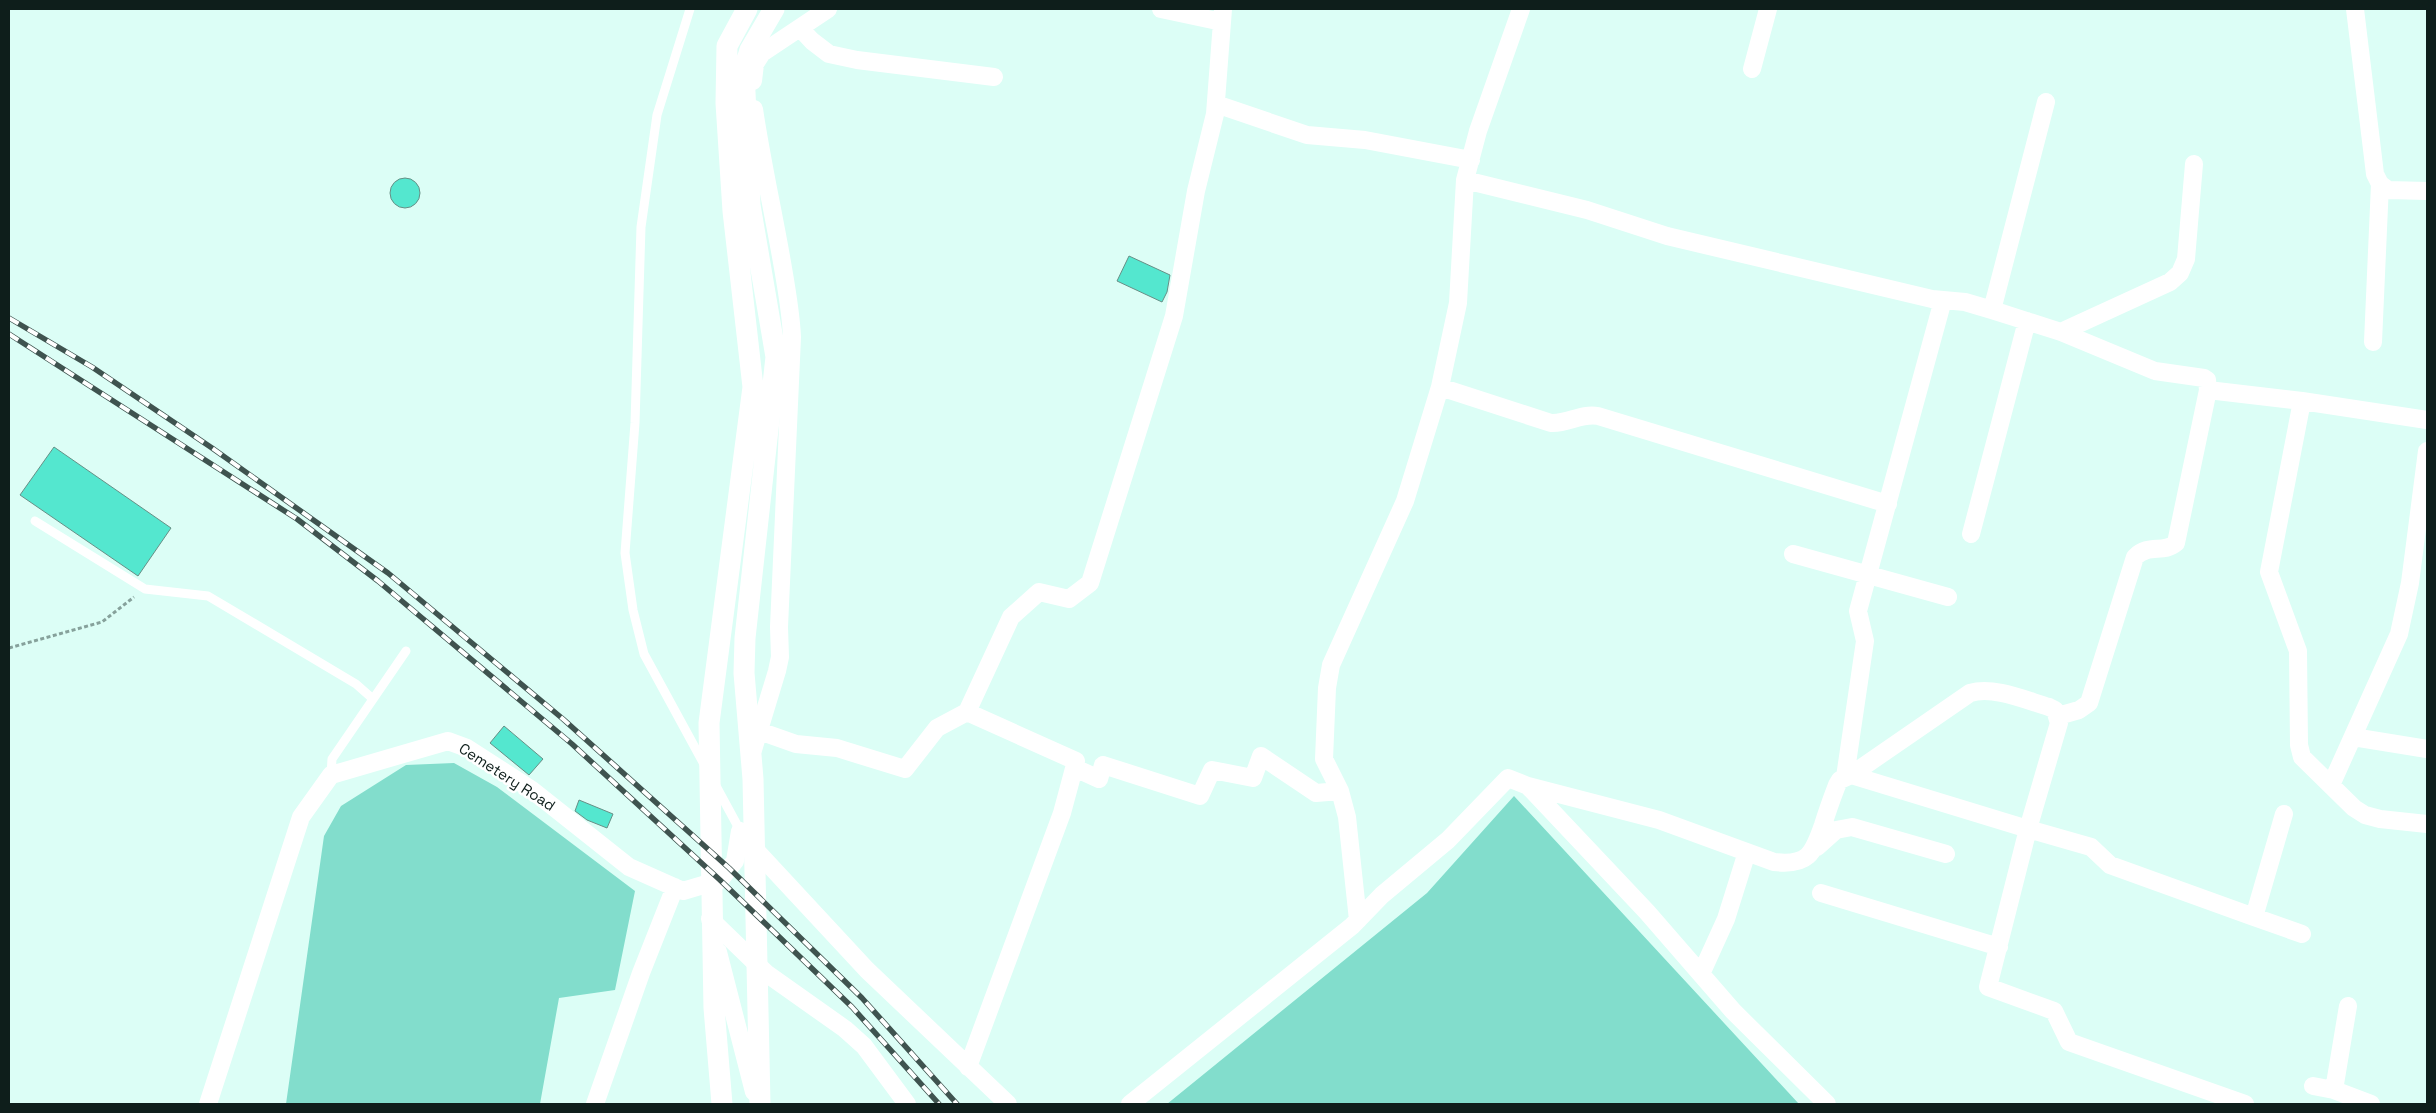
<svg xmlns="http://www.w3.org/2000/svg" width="2436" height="1113" font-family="'Space Grotesk',sans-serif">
  <rect width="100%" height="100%" fill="#dcfef6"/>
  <path fill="#82ddcc" d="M454 763 497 787 635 891 615 990 559 998 540 1104H286L324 836 341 806 406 765Z
    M1514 796 1799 1104H1167L1427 893Z"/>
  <path fill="#54e7cf" stroke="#678f86" d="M390 193a15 15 0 1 1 30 0a15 15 0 1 1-30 0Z
    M1129 256 1170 275 1167 292 1162 302 1117 281Z
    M54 447 171 528 138 576 20 495Z
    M504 726 543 759 529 775 490 743Z
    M579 800 613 814 607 828 587 820 575 811Z"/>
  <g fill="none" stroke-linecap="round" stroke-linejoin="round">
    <path stroke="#86a19b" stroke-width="3" stroke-dasharray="4 2.5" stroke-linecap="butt" d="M9 648 102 622 134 597"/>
    <path stroke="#fff" stroke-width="9" d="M690 9 657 115 641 227 635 423 625 553 633 610 644 654 705 766
      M35 521 145 589 208 596 356 684 373 699
      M331 775 332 759 406 651
      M716 786 742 834"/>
    <path stroke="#fff" stroke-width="18" d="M1161 9 1222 22
      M2355 9 2375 174 2380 184 2388 190 2427 191
      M800 28 812 41 829 54 857 60 994 77
      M1752 69 1768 9
      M753 81 755 64 762 53 828 9
      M1216 104 1307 135 1365 140 1471 160
      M1465 180 1587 210 1667 236 1932 299 1965 302 1992 310 2061 332 2155 371 2204 378 2207 380 2208 390
      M1992 310 2046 102
      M2061 332 2170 282 2180 273 2186 259 2194 164
      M2373 342 2380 184
      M1440 387 1551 423C1568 424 1581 413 1598 416L1888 504
      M2427 420 2302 401 2269 572 2298 651 2299 745 2302 757 2354 808 2365 815 2380 819 2427 824
      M1971 534 2027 321
      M1793 554 1948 597
      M967 712 1076 761 1062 813 968 1067
      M2058 716 2079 710 2089 703 2135 557C2149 543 2163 554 2176 543L2208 390 2302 401
      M759 731 796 744 837 748 905 769 937 728 967 712 1011 617 1039 592 1069 599 1090 583 1174 316 1196 191 1215 114 1223 9
      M2353 737 2427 749
      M753 750 777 671 780 657 779 627 792 337C791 314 787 291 783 268 774 215 762 163 754 109
      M1075 768 1099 779 1103 765 1200 796 1212 770 1253 778 1261 756 1316 793 1340 791
      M1851 775 1970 693C1994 686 2025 700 2049 707L2055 710 2059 723 2028 829 2091 847 2110 865 2254 917
      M1845 777 1865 641 1858 611 1943 300
      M2331 785 2399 634 2410 583 2427 451
      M1528 786 1659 820 1774 862C1808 866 1813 854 1823 825 1827 812 1832 798 1837 785L1840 780 1851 775 2028 829 1988 987 2054 1011 2069 1042 2245 1104
      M2284 814 2254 917 2302 934
      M750 844 867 970 1008 1104
      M1817 847 1836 830 1852 827 1946 854
      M1821 893 1999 947
      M710 919 766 973 845 1029 864 1046 907 1104
      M1358 920 1347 817 1340 791 1324 759 1327 688 1331 665 1405 501 1440 387 1458 303 1465 180 1478 131 1521 9
      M718 952 754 1092
      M1701 974 1726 919 1747 852
      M2313 1086 2334 1090 2371 1104
      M2334 1090 2348 1006
      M208 1104 301 817 331 775 448 741 467 748 532 790 629 867 683 891 720 880 735 861 740 831
      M595 1104 641 973 675 887
      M1130 1104 1352 926 1382 895 1448 840 1508 778 1528 786 1647 912 1733 1011 1827 1104"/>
    <path stroke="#fff" stroke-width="21" d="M722 1104 714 1008 709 723 753 387 733 211 726 103 727 46 747 9
      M760 1104 753 779 744 673 745 638 776 357 750 205 744 70 750 50 774 9"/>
    <defs>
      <path id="rail" d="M9 318 92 367 212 448 388 573 563 719 729 868 862 998 957 1104
        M9 334 297 519 378 581 572 744 720 880 852 1007 939 1104"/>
    </defs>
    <use href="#rail" stroke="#3f534f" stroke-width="5.5"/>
    <use href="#rail" stroke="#fff" stroke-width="4" stroke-dasharray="11" stroke-linecap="butt"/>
  </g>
  <g text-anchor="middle" stroke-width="5" stroke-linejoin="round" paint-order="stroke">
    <g font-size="15" fill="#0e1e1b" stroke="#fff">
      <text transform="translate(507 777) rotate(33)" y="5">Cemetery Road</text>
    </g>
  </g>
  <rect width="2436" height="1113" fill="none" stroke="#0e1e1b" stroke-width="20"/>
</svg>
